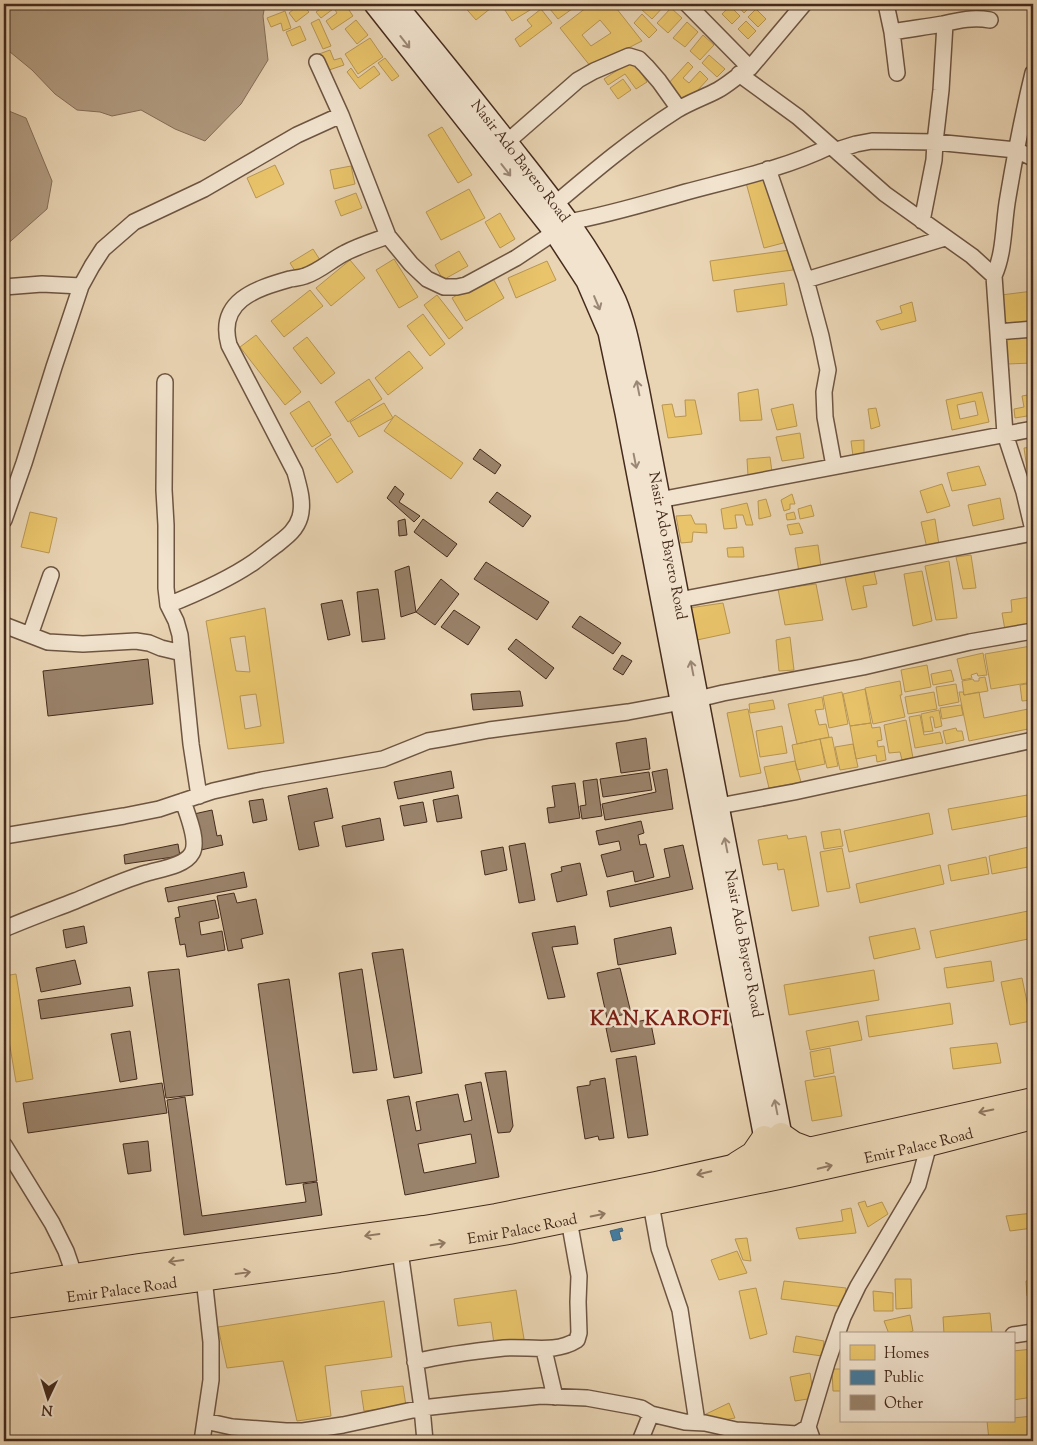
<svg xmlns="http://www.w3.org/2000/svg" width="1037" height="1445" font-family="'Sorts Mill Goudy',serif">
  <rect width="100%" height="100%" fill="#e9d4b3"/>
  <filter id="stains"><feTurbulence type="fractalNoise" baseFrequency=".004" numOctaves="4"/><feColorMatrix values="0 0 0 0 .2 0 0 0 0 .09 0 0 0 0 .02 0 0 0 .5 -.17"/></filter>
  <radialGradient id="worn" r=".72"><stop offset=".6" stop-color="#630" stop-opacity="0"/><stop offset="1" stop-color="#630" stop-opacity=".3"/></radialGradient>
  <path fill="#b19b80" stroke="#866e58" d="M4 4H265L263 16 268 60 241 104 205 141 175 129 141 110 112 116 100 112 77 110 55 94 32 70 4 47Z
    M4 109 26 118 52 181 47 209 4 247Z"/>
  <path fill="#e9c46a" stroke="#b89653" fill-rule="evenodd" d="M300 4H302L309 12 296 22 289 13Z
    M327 4H328L333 9 321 18 316 12Z
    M331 4H345L353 16 332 30 326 21 337 13Z
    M462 4H496L476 20Z
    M501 4H533L535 7 512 21Z
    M546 4H569L572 9 558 19Z
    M591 4H613L642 41 591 67 560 28ZM600 20 611 33 591 46 582 35Z
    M646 4H666L652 19 641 9Z
    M736 4H752V5L744 13Z
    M730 6 740 16 732 24 722 14Z
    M671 8 682 18 668 33 657 23Z
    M541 9 552 23 520 47 515 39 532 26 527 20Z
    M756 9 766 19 758 27 748 17Z
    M285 11 291 28 283 31 281 23 271 27 267 18Z
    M642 14 657 30 649 38 634 23Z
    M319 19 331 46 323 49 311 23Z
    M356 20 368 35 357 44 345 29Z
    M746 21 756 31 748 39 738 29Z
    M687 22 698 32 685 47 673 38Z
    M300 26 306 40 292 46 286 32Z
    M703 35 714 45 700 60 690 51Z
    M370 38 383 57 358 74 345 54Z
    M330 50 334 60 341 58 344 65 326 71 319 54Z
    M709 55 725 69 717 77 702 63Z
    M385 58 399 76 392 81 378 63Z
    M633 60 647 82 636 89 625 74 608 85 604 79Z
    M688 62 693 67 683 78 689 83 700 71 708 79 686 103 667 85Z
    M374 66 380 74 360 89 347 72 351 68 358 78Z
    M623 79 631 90 618 99 610 88Z
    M442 127 472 175 458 183 428 135Z
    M275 165 284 184 256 198 247 178Z
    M351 166 355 184 334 189 330 170Z
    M767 173 787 242 764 248 745 179Z
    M469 189 485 218 441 240 426 212Z
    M356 193 362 208 341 216 335 201Z
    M500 213 515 239 500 248 485 222Z
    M313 249 320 260 297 274 290 263Z
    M790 250 793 270 713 281 710 261Z
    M459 251 468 266 443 280 435 265Z
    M394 259 418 297 399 308 376 270Z
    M350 260 365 278 331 306 316 288Z
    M547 261 556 280 516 298 508 278Z
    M491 275 504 298 466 321 452 298Z
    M784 283 787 305 737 312 734 290Z
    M310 290 323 306 284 337 271 321Z
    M1033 291V326L1005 330 1001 295Z
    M437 295 463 328 449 339 424 305Z
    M912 302 916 321 881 330 876 321 902 313 900 306Z
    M423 314 445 344 430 356 407 326Z
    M256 335 301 392 285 405 240 347Z
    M999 336 1031 338 1032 363 1008 364 1009 371 1002 373Z
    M307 337 335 373 321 384 293 348Z
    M409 351 423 368 388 395 375 378Z
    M369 379 382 399 348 422 335 402Z
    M758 389 762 420 740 421 738 393Z
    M982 392 989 422 952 430 946 400ZM975 401 978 415 960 419 957 405Z
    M1033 394V415L1015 418 1014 409 1024 407 1022 396Z
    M685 400H695L702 434 668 438 662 405 672 404 675 417 686 416Z
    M309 401 331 435 312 447 290 413Z
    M384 403 393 418 359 437 350 422Z
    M793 404 797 426 777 430 771 409Z
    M876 408 880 426 871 429 868 409Z
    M395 415 463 463 451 479 384 431Z
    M800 433 804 458 782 461 776 437Z
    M331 438 353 472 337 483 315 449Z
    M864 440V455L853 456 851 441Z
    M1033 447V475L1028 476 1024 448Z
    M770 457 772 472 748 476 747 459Z
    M979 466 986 485 952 491 947 473Z
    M4 468 8 469 4 487Z
    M942 484 950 506 927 513 920 491Z
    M792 494 795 504H790V509L784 511 781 500Z
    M1000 498 1004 519 973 526 968 505Z
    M766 499 771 516 759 519 758 501Z
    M747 503 753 525H746L743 515H735L737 528 724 529 721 509Z
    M811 505 814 516 800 519 798 509Z
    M30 512 57 518 49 553 21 547Z
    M794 512 796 519 787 520 786 514Z
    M691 515 695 524H706L707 533 693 532 692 542 681 543 676 516Z
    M935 519 939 545 927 548 921 522Z
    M799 523 803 533 790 535 787 525Z
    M818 545 821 567 799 572 795 548Z
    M743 547 744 557H728L727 548Z
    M971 555 976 588 963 589 956 557Z
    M949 561 957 618 936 620 925 566Z
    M874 571 877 584 863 586 867 607 852 610 845 577Z
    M922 571 932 621 913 626 904 574Z
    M816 584 823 620 785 625 778 589Z
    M1030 597 1033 626 1005 630 1002 613 1012 612 1011 600Z
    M723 603 730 633 697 640 689 608Z
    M265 608 284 743 228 749 206 621Z
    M245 636 250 672 236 671 230 638Z
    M790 637 794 670 779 671 776 640Z
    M1031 646 1033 656V682L991 689 985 654Z
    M983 653 987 675 978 676 977 673 971 675 972 678 962 680 957 659Z
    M927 665 931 687 905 692 901 670Z
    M951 670 954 681 933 685 931 674Z
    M985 677 988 691 964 695 962 681 973 679 974 681H979V678Z
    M900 681 902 695H900L905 717 873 724 865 688Z
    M1033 683V700L1022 701 1020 685Z
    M956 684 959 702 939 706 936 687Z
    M865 689 871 723 850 726 843 694Z
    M842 692 848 724 829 728 823 696Z
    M934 692 937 709 908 714 905 697Z
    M959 692H963L964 695 979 692 984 718 1033 708V728L969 741Z
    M256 694 261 726 245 729 240 696Z
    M822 697 824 709 815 710 819 725 826 724 829 737 797 744 788 704Z
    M773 700 775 709 750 713 749 704Z
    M961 705 963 715 942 719 940 708Z
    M748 709 761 773 740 777 727 713Z
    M939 710 942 726 935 728 933 717H930L933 731 924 732 921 714Z
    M920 715 924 735 940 732 943 743 915 748 909 717Z
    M906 720 913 758 902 760 900 752 889 753 884 725Z
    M871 723 872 728 880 727 882 740 877 741 878 747 884 746 886 760 877 762 876 755 856 759 850 726Z
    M782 726 787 753 760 757 756 731Z
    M956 728 957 731H962L964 740 946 744 943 731Z
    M832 737 838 766 827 768 820 739Z
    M820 739 825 764 797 770 792 745Z
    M853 744 858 767 840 770 835 747Z
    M795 761 801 782 769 788 764 767Z
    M1033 794V815L952 830 948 809Z
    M929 813 933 834 849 852 844 831Z
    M840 829 843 846 824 849 821 832Z
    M787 835 788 839 806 836 819 906 792 911 784 869 778 870 777 863 763 865 758 840Z
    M1033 846V866L992 874 989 856Z
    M842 848 850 888 827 892 820 852Z
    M986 857 989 874 951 881 948 865Z
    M940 865 944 884 860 903 856 884Z
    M1033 910V938L936 958 930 931Z
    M915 928 920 949 874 959 869 937Z
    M991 961 994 981 947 988 944 968Z
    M874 970 879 1000 789 1015 784 985Z
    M16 974 33 1079 16 1082 4 1011V976Z
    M1022 978 1031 1021 1010 1025 1001 982Z
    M950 1003 953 1024 869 1037 866 1016Z
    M858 1021 862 1040 810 1050 806 1031Z
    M997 1043 1001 1063 953 1069 950 1048Z
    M830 1048 834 1073 814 1077 810 1052Z
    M835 1076 842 1116 812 1121 805 1081Z
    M865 1201 867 1207 882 1202 888 1214 868 1227 858 1203Z
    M851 1208 856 1233 799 1239 796 1228 843 1221 841 1210Z
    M1033 1213V1228L1010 1231 1006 1216Z
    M747 1238 751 1261 743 1260 735 1239Z
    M737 1251 747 1273 719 1280 711 1260Z
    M895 1279H911L912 1308 896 1309Z
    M1033 1280V1294L1027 1296 1026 1281Z
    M784 1281 846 1288 844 1307 781 1299Z
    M756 1288 767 1334 750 1339 739 1291Z
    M516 1290 524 1339 494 1344 491 1322 458 1326 454 1299Z
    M873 1291 893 1293V1311H874Z
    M384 1301 392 1357 325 1366 331 1416 297 1421 283 1361 227 1368 218 1327Z
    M990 1313 992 1333 944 1334 943 1317Z
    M910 1315 913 1331 905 1334H889L884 1321Z
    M796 1336 824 1341 822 1356 793 1352Z
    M1033 1349V1397L1013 1400V1351Z
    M832 1369H841V1391H833Z
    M810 1373 814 1398 795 1401 790 1377Z
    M403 1386 406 1406 364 1411 361 1391Z
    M729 1403 735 1418 712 1422 704 1415Z
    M1033 1416V1435L989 1440 987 1421H1013V1418Z"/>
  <path fill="#457b9d" stroke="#456377" d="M622 1228 623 1231 619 1232 621 1239 613 1241 610 1231Z"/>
  <path fill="#9a836b" stroke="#452b1d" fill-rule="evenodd" d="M480 449 501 465 495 474 473 459Z
    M395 486 404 494 399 502 420 516 414 522 387 498Z
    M497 492 531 516 523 527 489 502Z
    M405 519 407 535 399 536 398 521Z
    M423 519 457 544 447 557 414 532Z
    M486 562 549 602 537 620 474 579Z
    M409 566 416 612 401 617 395 571Z
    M441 579 459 594 435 625 416 612Z
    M378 589 385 639 362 642 357 592Z
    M342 600 350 635 328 640 321 604Z
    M454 610 480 627 468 645 441 627Z
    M580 616 621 643 613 654 572 627Z
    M516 639 554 668 546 679 508 649Z
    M622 655 632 661 623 675 613 669Z
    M148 659 153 704 48 716 43 671Z
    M520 691 523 706 473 710 471 694Z
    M646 738 650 769 621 773 616 743Z
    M667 769 673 809 605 820 602 804 656 792 652 772Z
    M451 771 454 788 398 799 394 782Z
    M649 772 652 790 603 797 600 779Z
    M597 779 602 816 582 819 580 806 586 805 583 781Z
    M575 783 580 818 549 823 547 808 555 807 552 786Z
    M327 788 333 818 314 822 319 846 299 850 288 796Z
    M458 795 462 818 437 822 433 800Z
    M263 799 267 820 253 823 249 801Z
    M423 802 427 822 404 826 400 806Z
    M212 810 217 836 221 835 223 845 201 850 194 814Z
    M380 818 384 840 346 847 342 826Z
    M641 821 644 833 638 835 640 845 646 844 654 877 635 882 633 871 607 877 601 855 621 850 619 841 599 845 596 831Z
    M525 843 535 900 519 903 509 846Z
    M178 844 180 856 125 864 124 855Z
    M683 845 693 889 610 907 607 891 670 877 664 849Z
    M503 847 507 870 485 875 481 851Z
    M580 863 587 895 557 902 551 874 562 871 561 867Z
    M244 872 247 887 168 902 165 888Z
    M234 893 237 903 256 899 263 934 241 939 243 948 228 951 217 896Z
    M215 900 219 918 199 922 201 935 222 931 225 950 187 957 185 944 180 945 175 918 180 917 178 907Z
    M84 926 87 943 66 948 63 930Z
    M575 926 578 944 552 947 565 997 548 999 532 933Z
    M671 927 676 954 618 965 614 939Z
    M403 949 422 1073 394 1078 372 953Z
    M75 960 81 984 41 992 36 968Z
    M620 968 631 1013 607 1018 597 973Z
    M179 969 193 1095 166 1098 148 972Z
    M362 969 377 1070 353 1073 339 973Z
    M289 979 317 1181 286 1185 258 984Z
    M130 987 133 1006 41 1019 38 1000Z
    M650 1019 655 1044 611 1052 606 1028Z
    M130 1031 137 1079 120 1082 111 1034Z
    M636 1056 648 1135 628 1138 616 1059Z
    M506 1071 513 1126 510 1132 498 1133 485 1073Z
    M605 1078 614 1138 599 1140 598 1136 585 1139 577 1087 590 1085V1081Z
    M481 1082 499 1177 405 1195 387 1100 409 1096 416 1131 421 1130 416 1102 458 1094 464 1122 472 1120 465 1085ZM471 1134 476 1163 424 1173 418 1144Z
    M162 1083 167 1113 28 1133 23 1103Z
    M185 1097 202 1216 306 1202 303 1184 317 1182 322 1215 184 1235 167 1100Z
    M148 1141 151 1171 128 1174 123 1144Z"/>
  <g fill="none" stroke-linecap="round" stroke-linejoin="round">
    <defs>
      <path id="street" d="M687 4 750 68
        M886 4 892 32 897 73
        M892 32C909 29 926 27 943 24 960 20 973 17 990 20
        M317 62 341 115 388 236 411 264 427 279 444 287H457L466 285 516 258 555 232
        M1033 73C1023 114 1015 155 1008 197 1003 224 1005 251 994 276L1005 434 1024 492 1033 530
        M739 74 798 117 885 194 972 256 994 276
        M507 142 578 80 594 71 629 56 639 59 646 66 659 81 679 109
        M837 150 856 144 872 141 935 142 1016 150 1033 158
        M768 169 806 280 821 336 828 370 824 392 825 417 834 466
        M555 204C594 171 633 138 677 110 690 102 705 97 718 90 729 84 739 74 750 68L804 4
        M922 221 934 160 935 142 941 90 945 24
        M568 222C608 215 647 203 686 192 735 179 786 168 831 146
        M806 280 945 238
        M4 287 42 284 81 286
        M998 332 1033 329
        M165 382 164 490 166 525V588L168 605 176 621 180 635 191 744 199 796
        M659 500 1033 429
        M4 520 24 463 54 367 81 286 92 266 103 249 134 222 204 189 297 135 341 115
        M679 600 1033 533
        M168 605C198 593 228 580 254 562 261 557 268 551 275 546 285 538 296 531 300 517 304 502 299 487 295 472L229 345C217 301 255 289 290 279 295 278 300 278 305 276 320 271 331 260 345 253 358 246 374 241 388 236
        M4 625 48 642 83 644 136 641 149 643 161 648 182 653
        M30 635 51 575
        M719 806 794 792 1033 740
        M4 836 124 816 159 809 213 791 262 780 383 759 428 741 446 738 489 730 628 712 698 699 723 693 863 667 970 642 1033 631
        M4 929C27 919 52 910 75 901 99 891 123 880 147 873 160 869 185 866 192 853 199 841 187 814 183 801
        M4 1145 52 1223 66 1251 75 1277
        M651 1204 659 1248 680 1310 697 1422
        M400 1251 422 1408 425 1441
        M1013 1335 1033 1332
        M544 1350 555 1397
        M415 1362C444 1355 475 1351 504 1348 529 1346 555 1354 577 1340L579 1333 578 1302 579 1276 569 1220
        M205 1421 232 1427 286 1431H303L343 1425 422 1408 467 1403 541 1396 587 1398 631 1406 641 1408 651 1414 685 1422 705 1423 736 1430 797 1434 808 1427 827 1363 843 1317 858 1286 918 1185 929 1144 927 1137
        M808 1427 813 1441
        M202 1441 211 1380V1342L204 1278
        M640 1441 651 1414"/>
      <g id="secondary">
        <path d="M375 4 555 232 587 281 609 332 626 413 768 1154"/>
        <path id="s1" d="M395 4C440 58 483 112 526 167 559 209 592 251 615 300 627 328 631 358 638 388L784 1151"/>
      </g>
      <g id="primary">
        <path d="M781 1135 794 1144 810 1150"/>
        <path d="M737 1164 753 1154 764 1138"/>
        <path d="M4 1287 139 1266 424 1228 496 1216 656 1184 1033 1100"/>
        <path id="s2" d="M4 1306 339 1260 509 1232 789 1175 929 1144 1033 1117"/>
      </g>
    </defs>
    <use href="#street" stroke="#6e5542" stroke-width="18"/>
    <use href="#secondary" stroke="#452b1d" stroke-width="24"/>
    <use href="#primary" stroke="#452b1d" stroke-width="26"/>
    <use href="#street" stroke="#f1e3ce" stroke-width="15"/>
    <use href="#secondary" stroke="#f1e3ce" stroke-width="21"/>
    <use href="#primary" stroke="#e9d4b3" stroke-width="24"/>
  </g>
  <defs><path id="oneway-shaft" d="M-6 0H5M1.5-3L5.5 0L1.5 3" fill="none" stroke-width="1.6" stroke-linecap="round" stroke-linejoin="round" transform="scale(1.25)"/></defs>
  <g stroke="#9b8776">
    <use href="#oneway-shaft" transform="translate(405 42) rotate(52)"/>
    <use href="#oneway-shaft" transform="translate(506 170) rotate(52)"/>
    <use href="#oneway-shaft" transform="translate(597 303) rotate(67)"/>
    <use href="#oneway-shaft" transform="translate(638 388) rotate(-101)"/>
    <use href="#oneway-shaft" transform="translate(635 461) rotate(79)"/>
    <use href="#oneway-shaft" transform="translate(692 668) rotate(-101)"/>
    <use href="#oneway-shaft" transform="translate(726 845) rotate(-101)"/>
    <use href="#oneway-shaft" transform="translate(776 1107) rotate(-101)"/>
  </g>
  <g stroke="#8f7760">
    <use href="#oneway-shaft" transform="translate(986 1111) rotate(168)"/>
    <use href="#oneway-shaft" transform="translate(825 1167) rotate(-13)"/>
    <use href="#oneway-shaft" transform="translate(704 1173) rotate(167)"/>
    <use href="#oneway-shaft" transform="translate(598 1215) rotate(-12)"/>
    <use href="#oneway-shaft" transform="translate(372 1235) rotate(172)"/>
    <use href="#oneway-shaft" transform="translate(438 1244) rotate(-10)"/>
    <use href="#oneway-shaft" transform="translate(176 1261) rotate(172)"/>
    <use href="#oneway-shaft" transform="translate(243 1273) rotate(-8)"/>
  </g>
  <g text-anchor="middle" stroke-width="5" stroke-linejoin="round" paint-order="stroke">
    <g font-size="15" fill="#452b1d" stroke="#f1e3ce">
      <text dy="5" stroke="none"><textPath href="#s1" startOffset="201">Nasir Ado Bayero Road</textPath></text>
      <text dy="5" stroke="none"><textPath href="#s1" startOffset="621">Nasir Ado Bayero Road</textPath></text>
      <text dy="5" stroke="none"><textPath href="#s1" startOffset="1026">Nasir Ado Bayero Road</textPath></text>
      <text dy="5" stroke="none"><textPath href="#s2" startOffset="929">Emir Palace Road</textPath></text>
      <text dy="5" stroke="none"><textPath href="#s2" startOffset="524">Emir Palace Road</textPath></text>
      <text dy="5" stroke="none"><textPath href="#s2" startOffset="119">Emir Palace Road</textPath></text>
    </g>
    <g font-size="20" font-weight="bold" letter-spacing="1" fill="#7a1f14" stroke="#f1e3ce">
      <text x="660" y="1025">KAN KAROFI</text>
    </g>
  </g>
  <rect width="1037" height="1445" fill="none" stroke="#e9d4b3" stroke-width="20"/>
  <rect x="5" y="5" width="1027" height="1435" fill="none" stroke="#452b1d" stroke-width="2.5"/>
  <rect x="10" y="10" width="1017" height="1425" fill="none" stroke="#452b1d"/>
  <rect x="840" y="1332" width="175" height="90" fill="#f1e3ce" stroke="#ac9987"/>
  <rect x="850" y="1345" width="25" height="15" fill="#e9c46a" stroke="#ac9987"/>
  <text x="884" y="1358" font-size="15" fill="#452b1d">Homes</text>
  <rect x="850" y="1370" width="25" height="15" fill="#457b9d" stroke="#ac9987"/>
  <text x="884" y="1382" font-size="15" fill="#452b1d">Public</text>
  <rect x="850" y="1395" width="25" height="15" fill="#9a836b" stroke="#ac9987"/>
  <text x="884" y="1408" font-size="15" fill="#452b1d">Other</text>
  <g transform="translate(48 1398) rotate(184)" stroke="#f1e3ce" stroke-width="4" paint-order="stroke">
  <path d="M0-4L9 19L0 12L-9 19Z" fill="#452b1d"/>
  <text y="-8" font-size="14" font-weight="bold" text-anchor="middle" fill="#452b1d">N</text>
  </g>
  <rect width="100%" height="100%" filter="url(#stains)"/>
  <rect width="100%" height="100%" fill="url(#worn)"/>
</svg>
